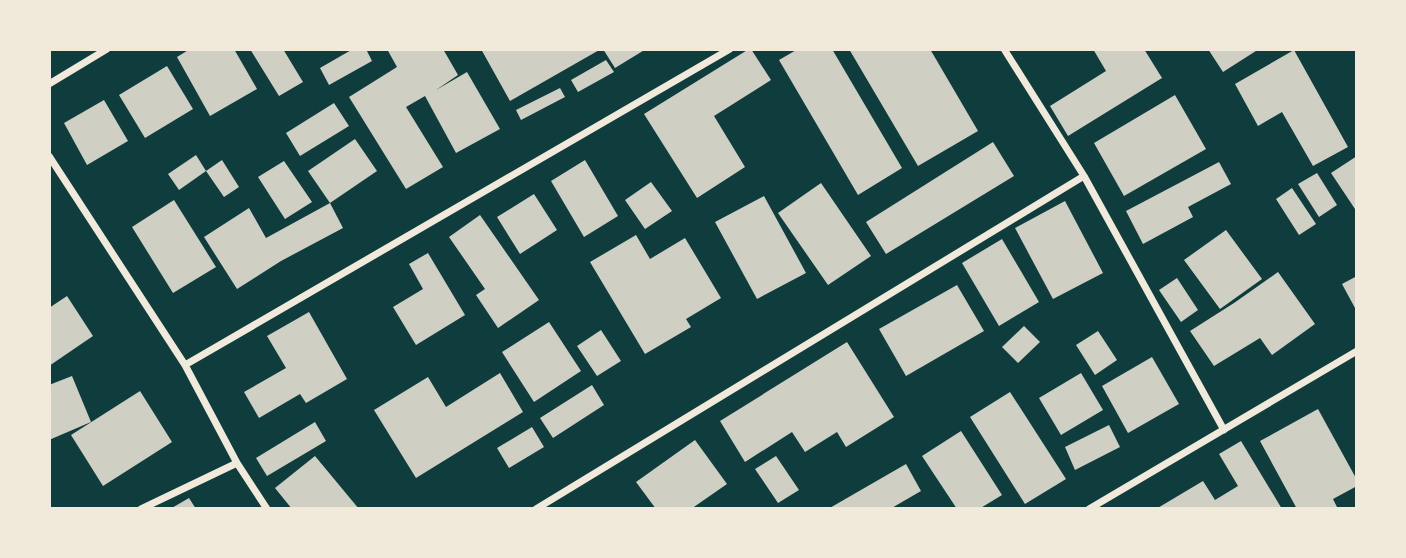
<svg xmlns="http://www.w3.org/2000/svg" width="1406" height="558" font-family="'PT Sans',sans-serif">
  <rect width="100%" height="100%" fill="#0f3d3e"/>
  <path fill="#cfcfc3" d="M190 49H234L257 89 210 116 177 57Z
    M250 49H283L303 82 279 96Z
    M353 49H366L372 61 329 85 320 68Z
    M387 49H443L458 75 436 90 467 72 500 129 456 153 425 96 406 107 443 167 406 189 349 97 397 67Z
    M481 49H601L510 101Z
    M603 49H646L615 68Z
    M749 49H751L771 80 714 116 745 167 697 198 644 114Z
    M798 49H832L902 168 858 195 779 60Z
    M849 49H930L978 131 918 166Z
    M1093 49H1144L1162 78 1068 136 1050 106 1106 71Z
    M1208 49H1259L1223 72Z
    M1294 50 1348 147 1313 166 1282 112 1258 126 1235 84Z
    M606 60 614 72 578 92 571 80Z
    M167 66 193 109 145 138 119 95Z
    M560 88 565 97 521 120 516 110Z
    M1175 95 1206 149 1124 196 1094 143Z
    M104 100 128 141 87 165 64 123Z
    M334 103 349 126 300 156 286 133Z
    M355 139 377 171 330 203 308 171Z
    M993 142 1014 176 886 254 866 222Z
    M196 155 206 171 179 190 168 174Z
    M1357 156V212L1331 173Z
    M222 160 239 187 224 197 206 171Z
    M585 160 618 216 584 237 551 181Z
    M284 161 312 202 285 219 258 177Z
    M1219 162 1231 184 1188 207 1193 217 1143 244 1126 211Z
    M1317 173 1337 205 1319 217 1298 184Z
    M651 182 672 211 645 229 625 200Z
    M821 183 871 256 828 285 778 213Z
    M1292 188 1316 224 1299 235 1276 199Z
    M534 194 557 230 520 254 497 217Z
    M764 196 806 273 757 299 715 222Z
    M174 200 216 267 173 293 132 227Z
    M1065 201 1103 273 1053 299 1015 228Z
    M330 203 343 228 281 261 237 289 204 237 249 208 266 238Z
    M480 215 539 300 498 328 476 295 485 289 449 237Z
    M1226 230 1262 279 1220 309 1184 260Z
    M636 235 650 259 685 238 721 298 686 319 691 327 645 354 590 262Z
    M1002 239 1039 302 999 326 962 263Z
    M428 253 465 315 416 345 393 307 423 289 409 264Z
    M1278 272 1315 324 1272 355 1260 338 1214 366 1190 331 1234 303Z
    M1357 276V307L1355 308 1342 284Z
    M1177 278 1198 310 1181 322 1159 290Z
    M957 285 984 331 906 376 879 329Z
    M67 296 93 336 49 366V308Z
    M309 312 347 379 306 403 300 394 259 418 244 392 286 368 267 336Z
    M549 322 581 371 534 402 502 352Z
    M1024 326 1040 342 1018 363 1002 347Z
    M601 330 621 361 597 376 577 346Z
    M1098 331 1117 360 1095 375 1076 345Z
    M847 342 894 417 846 447 837 432 805 452 792 432 745 462 720 421Z
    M1152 357 1179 404 1128 433 1102 386Z
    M500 373 523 412 416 478 374 410 428 377 446 407Z
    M1081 373 1103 410 1061 435 1039 398Z
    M72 376 91 422 49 440V385Z
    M592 385 604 405 553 438 540 418Z
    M140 391 172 442 103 486 71 435Z
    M1010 392 1066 479 1025 504 970 417Z
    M1318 409 1357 480V486L1333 499 1338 509H1297L1260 441Z
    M315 422 326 441 267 476 256 458Z
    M1109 425 1120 447 1075 470 1065 447Z
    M532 427 544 447 509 468 497 448Z
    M961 431 1002 495 979 509H957L922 456Z
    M695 440 727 484 691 509H656L636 482Z
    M1241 441 1282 509H1156L1203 481 1215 500 1238 486 1219 454Z
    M315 456 359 509H292L275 488Z
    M776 456 799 490 778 503 755 469Z
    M906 464 921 491 890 509H828Z
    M189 498 196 509H170Z"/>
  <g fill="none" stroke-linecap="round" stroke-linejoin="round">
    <path stroke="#f1e9da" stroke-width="7" d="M1004 49 1084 176 1224 430
      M49 84 107 49
      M49 156 185 365 237 463 267 509
      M185 365 730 49
      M141 509 237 463
      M536 509 1084 176
      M1089 509 1357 351"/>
  </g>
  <rect width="1406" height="558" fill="none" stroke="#f1e9da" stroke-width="102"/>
</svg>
